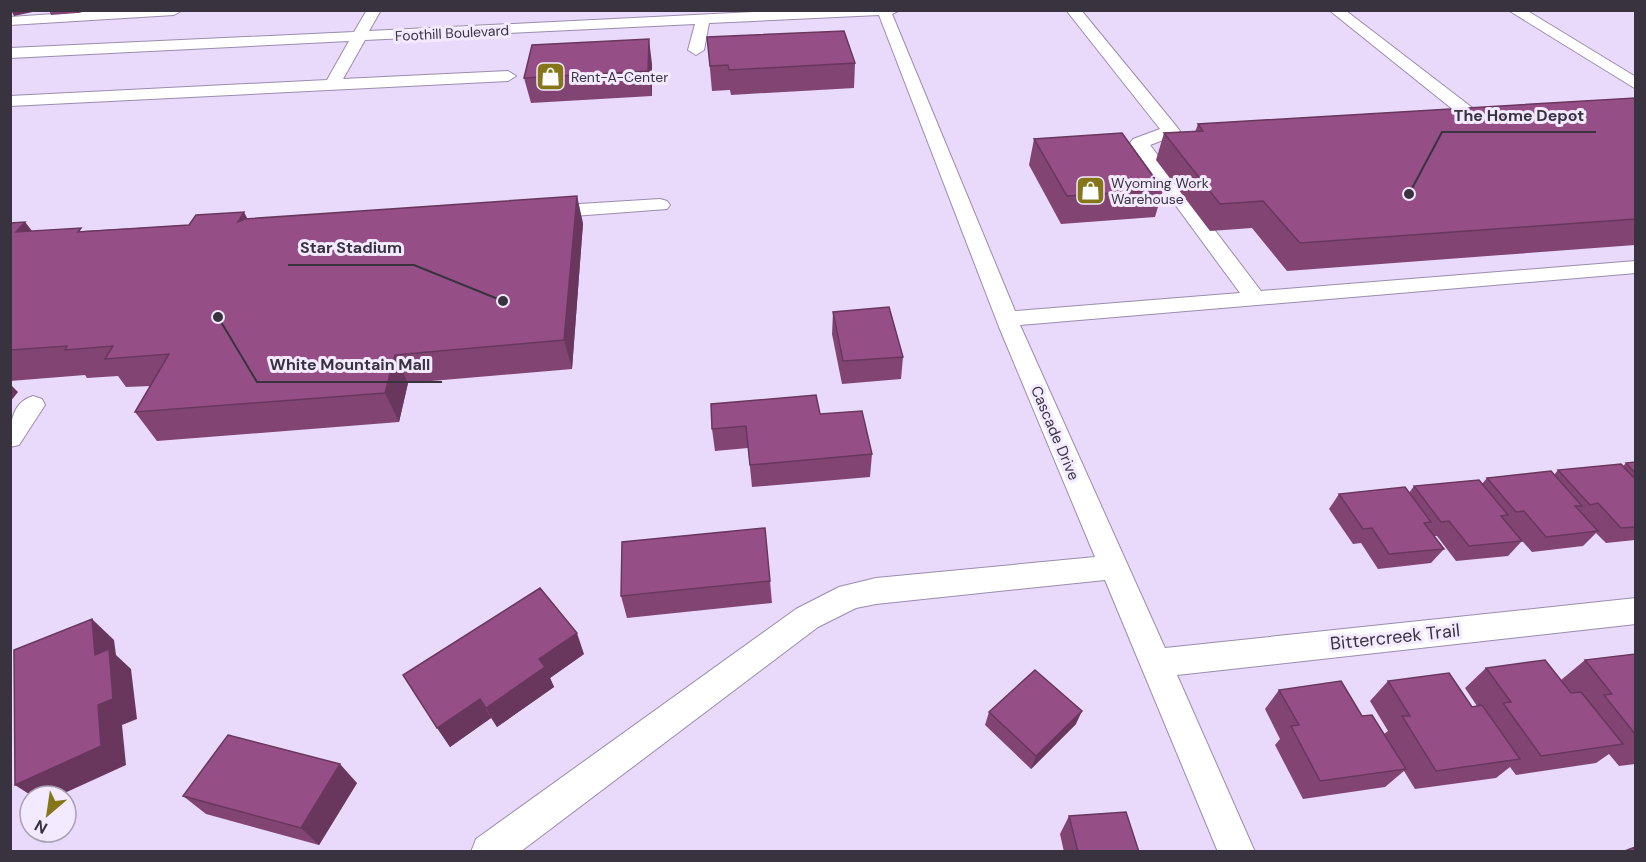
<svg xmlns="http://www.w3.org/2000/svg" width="1646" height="862" font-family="'DM Sans',sans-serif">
  <rect width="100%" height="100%" fill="#e9dafc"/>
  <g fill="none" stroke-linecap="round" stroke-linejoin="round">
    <defs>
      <path id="minor" d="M113 10 181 11 174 15 10 25V17Z
        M367 10H381L369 31 796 10H900L892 14 1015 311 1240 293 1130 143 1133 139 1160 129 1066 10H1081L1177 127 1180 131 1177 135 1150 145 1261 291 1636 261V273L1020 325 1165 648 1636 598V624L1177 675 1255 852H1218L1105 580 876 604 856 608 818 627 520 852H471L476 839 796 609 839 587 876 578 1095 557 999 327 879 15 709 23 704 50 696 55 688 50 695 24 365 40 343 79 508 71 516 76 508 81 10 106V96L327 80 349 41 10 58V48L354 32Z
        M1329 10H1345L1483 116 1485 120 1483 124H1471Z
        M1508 10H1526L1636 77V89Z
        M660 199 667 201 670 205 667 209 547 218 540 216 537 212 540 208 547 206Z
        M33 396 42 399 45 405 19 445 10 447C10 427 10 403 33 396Z"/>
    </defs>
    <use href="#minor" stroke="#9a8cac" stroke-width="2"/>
    <use href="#minor" fill="#fff" fill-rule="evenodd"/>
  </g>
  <path fill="#814473" d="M49 10H91L77 13 51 15Z
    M707 37 855 63 854 88 731 95 730 90 712 91Z
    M652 64V96L531 103 524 78Z
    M1635 98V245L1287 271 1252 228 1210 231 1156 160 1164 133 1195 132 1198 124Z
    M1034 139 1163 190 1155 217 1061 224 1029 165Z
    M248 219 583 223 572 369 408 383 399 422 157 441 135 412 151 386 126 387 118 376 87 378 85 375 10 381V223L25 222 32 231H83L189 225Z
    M833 312 903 357 901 379 842 384 832 334Z
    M820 414 872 454 870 477 752 487 748 448 715 451 712 429Z
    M1635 462V540L1606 543 1596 533 1583 546 1532 552 1510 527 1522 541 1508 556 1456 561 1437 536H1434L1444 549 1431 563 1378 569 1361 543 1353 544 1329 509 1339 494 1409 493 1414 486 1482 484 1487 478 1554 475 1558 470 1623 466 1626 463Z
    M770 581 772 603 627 618 621 596Z
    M584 654 550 678 554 687 497 727 491 718 450 747 403 675Z
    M1635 654V764L1619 766 1609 754 1596 763 1516 775 1510 767 1496 778 1415 789 1404 771 1385 787 1303 799 1275 745 1280 739 1265 709 1279 690 1362 716 1384 734 1388 731 1370 701 1388 681 1472 707 1477 706 1465 688 1486 668 1561 680 1585 660Z
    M989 712 1076 724 1031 769 985 725Z
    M357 783 319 845 206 814 183 796Z
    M1069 816 1139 852H1064L1060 834Z"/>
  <path fill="#69375e" d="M11 10H42L14 16Z
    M76 10H91L77 13Z
    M649 39 652 64V96L648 71Z
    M577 196 583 223 572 369 564 340Z
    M244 212 258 239 238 222Z
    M25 222 46 250 16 232Z
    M395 355 408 383 399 422 385 393Z
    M10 384 18 392 10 402Z
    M92 619 114 640 116 655 131 669 137 719 122 725 126 765 58 796H32L15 785 95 655Z
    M577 633 584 654 550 678 554 687 497 727 486 708 539 659Z
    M480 699 491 718 450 747 437 728Z
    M1082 711 1076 724 1031 769 1036 756Z
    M340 764 357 783 319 845 301 828Z"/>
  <path fill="#964f86" stroke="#69375e" stroke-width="1.5" d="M844 31 855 63 729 70 728 65 710 66 707 37Z
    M649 39 648 71 524 78 532 45Z
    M1635 98V219L1300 243 1263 201 1220 204 1164 133 1203 131 1198 124Z
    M1122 133 1163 190 1067 196 1034 139Z
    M577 196 564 340 395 355 385 393 135 412 169 354 105 359 113 346 65 350 67 346 10 350V223L25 222 16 232 81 228 78 232 189 225 196 215 244 212 238 222 245 219Z
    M889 307 903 357 843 361 833 312Z
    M816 395 820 414 862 411 872 454 750 465 746 426 712 429 711 404Z
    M1635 462V473L1626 463Z
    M1621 464 1635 479V527L1621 528 1598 503 1590 505 1558 470Z
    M1551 471 1582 506H1575L1598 531 1546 537 1524 511 1516 512 1487 478Z
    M1479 480 1508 515 1501 516 1522 541 1469 546 1449 521 1441 522 1414 486Z
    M1405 487 1431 522 1424 523 1444 549 1389 554 1372 528 1363 529 1339 494Z
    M765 528 770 581 621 596 622 542Z
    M540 588 577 633 539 659 545 667 486 708 480 699 437 728 403 675Z
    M92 619 95 655 109 649 113 699 98 705 101 746 15 785 14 650Z
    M1635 654V734L1604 695 1612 694 1585 660Z
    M1545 660 1571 693 1581 692 1623 744 1541 756 1503 703 1511 702 1486 668Z
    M1035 670 1082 711 1036 756 989 712Z
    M1449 673 1472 707 1482 705 1520 759 1436 771 1402 716H1410L1388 681Z
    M1341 681 1362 716 1372 715 1406 769 1320 781 1291 726 1299 725 1279 690Z
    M228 735 340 764 301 828 183 796Z
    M1126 812 1139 852H1078L1069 816Z
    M1635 847V852H1622Z"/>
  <defs>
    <symbol id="shop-square" viewBox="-11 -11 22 22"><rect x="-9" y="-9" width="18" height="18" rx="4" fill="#857619" stroke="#f3eaff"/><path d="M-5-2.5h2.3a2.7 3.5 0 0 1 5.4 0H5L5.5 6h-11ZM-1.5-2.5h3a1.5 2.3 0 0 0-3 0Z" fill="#fff"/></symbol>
  </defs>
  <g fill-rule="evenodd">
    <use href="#shop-square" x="534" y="60" width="33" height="33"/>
    <use href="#shop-square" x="1074" y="174" width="33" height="33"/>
  </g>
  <g text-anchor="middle" stroke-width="6" stroke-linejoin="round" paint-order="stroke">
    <g font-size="14" fill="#393340" stroke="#f3eaff">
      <text transform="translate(452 33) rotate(-3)" y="5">Foothill Boulevard</text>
    </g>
    <g font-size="14" fill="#393340" stroke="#f3eaff" text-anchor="start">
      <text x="571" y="82">Rent-A-Center</text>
      <text x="1111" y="188">Wyoming Work<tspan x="1111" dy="16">Warehouse</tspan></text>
    </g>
    <g font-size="15" fill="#393340" stroke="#f3eaff">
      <text transform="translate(1055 433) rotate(67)" y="5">Cascade Drive</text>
    </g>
    <g font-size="18" fill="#393340" stroke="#f3eaff">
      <text transform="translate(1395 637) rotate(-6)" y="6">Bittercreek Trail</text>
    </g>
  </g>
  <path fill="none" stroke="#393340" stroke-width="2" d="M1409 194L1442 132H1596M503 301L414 265H288M218 317L257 382H442"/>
  <g fill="#393340" stroke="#f3eaff" stroke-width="2">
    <circle cx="1409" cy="194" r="6"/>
    <circle cx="503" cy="301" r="6"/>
    <circle cx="218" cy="317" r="6"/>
  </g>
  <g font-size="16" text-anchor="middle" font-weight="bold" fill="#393340" stroke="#f3eaff" stroke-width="6" stroke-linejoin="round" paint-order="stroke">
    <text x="1519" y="121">The Home Depot</text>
    <text x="351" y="253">Star Stadium</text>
    <text x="350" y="370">White Mountain Mall</text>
  </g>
  <rect width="1646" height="862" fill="none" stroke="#393340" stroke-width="24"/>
  <g transform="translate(48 814) rotate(209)"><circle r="28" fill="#f3eaff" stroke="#a9a1b3" stroke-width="1.5"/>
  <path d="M0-4.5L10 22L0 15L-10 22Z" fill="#857619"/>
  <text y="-9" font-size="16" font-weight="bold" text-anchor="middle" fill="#393340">N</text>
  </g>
</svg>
